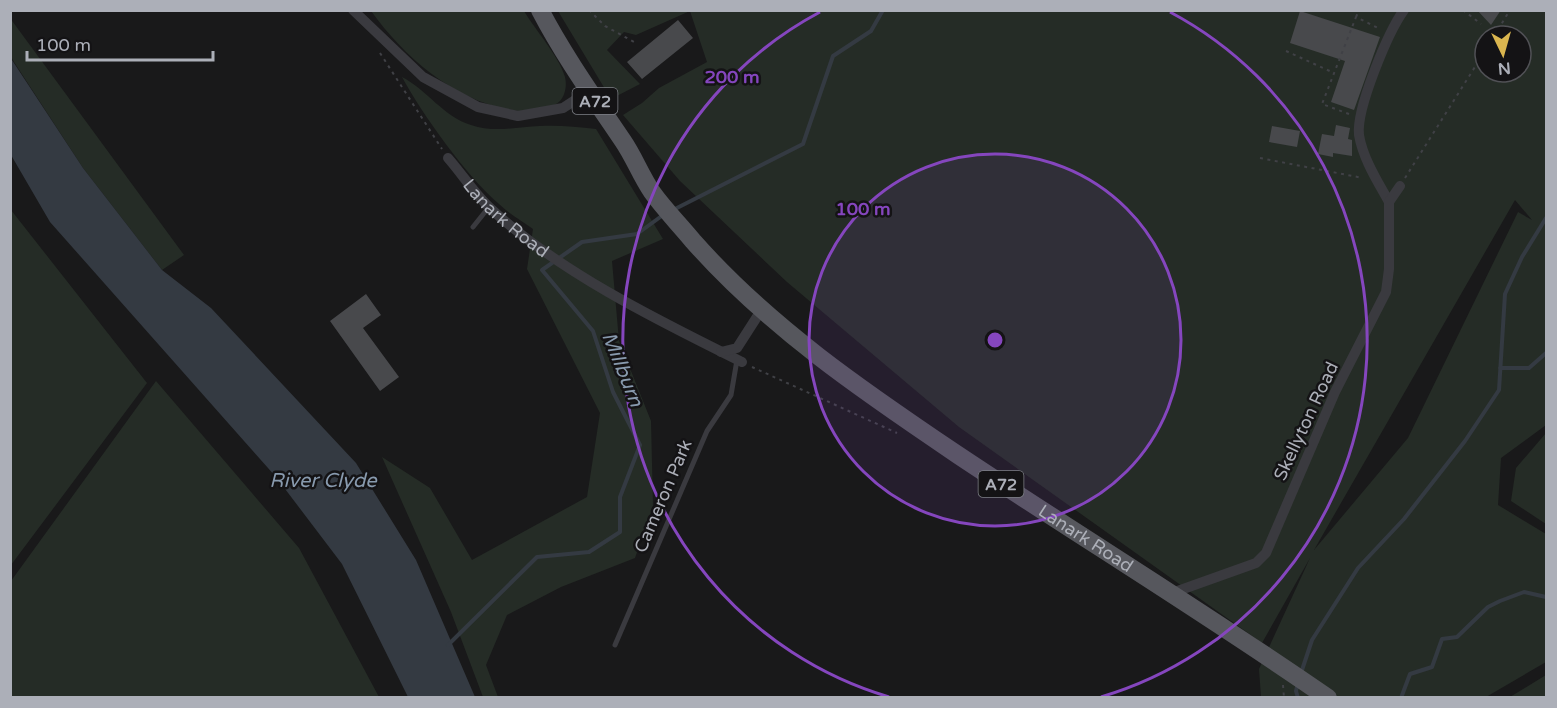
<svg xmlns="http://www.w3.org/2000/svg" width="1557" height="708" font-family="'Varela Round',sans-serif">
  <rect width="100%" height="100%" fill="#19191a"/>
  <path fill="#252c26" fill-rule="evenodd" d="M371 11H524C536 31 559 56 565 77 568 89 563 104 551 106 541 108 529 112 519 111 457 104 405 58 371 11Z
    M558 11H1546V425L1501 458 1498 505 1546 534V662L1486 697H1261L1259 669 1310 558 1262 643 959 427 787 282 680 181 623 115 642 103 659 88 707 62 690 11 636 35 624 32 607 50 640 84 611 99ZM1485 36H1521V72H1485ZM1515 200 1532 220 1518 212 1408 438 1314 550Z
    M10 18 184 255 162 270 83 168 14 62 11 57Z
    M402 77C427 90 444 117 471 125 494 133 516 127 540 126 559 125 577 127 596 129L663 239 612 261 619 341 651 421 653 506 635 558 561 587 507 615 486 665 498 697H483L451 612 382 457 430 488 472 560 587 497 600 413 527 269 533 229C522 221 509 214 499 204 467 177 422 114 402 77Z
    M11 210 147 383 11 565H10Z
    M156 381 299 548 379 697H11V581Z
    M1546 433V524L1511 501 1516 468Z
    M1546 675V697H1510Z"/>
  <path fill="#343a42" d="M10 57 83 168 162 270 211 308 356 463 416 560 475 697H408L342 564 276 477 50 222 11 155Z"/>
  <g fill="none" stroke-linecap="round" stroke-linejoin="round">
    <path stroke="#343a42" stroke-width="4" d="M673 210 803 144 833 56 871 31 883 10
      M1500 368H1529L1546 353
      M448 645 537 557 589 552 620 532V497L640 445 613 392 593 331 542 270 582 242 637 234 663 215
      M1301 673 1312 640 1358 568 1404 519 1465 441 1499 390 1505 294 1522 257 1546 218
      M1298 698 1296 691 1298 683
      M1401 698 1410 674 1432 667 1442 639 1457 637 1488 607 1500 601 1524 592 1546 597"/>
  </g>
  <path fill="#48494c" d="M1477 10H1501L1491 25Z
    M1300 11 1380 37 1354 110 1331 102 1345 61 1290 43Z
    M678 20 693 38 642 79 627 62Z
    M1336 125 1350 128 1348 139 1352 140V156L1333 153V157L1318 154 1322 134 1334 136Z
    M1272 126 1300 131 1297 147 1269 142Z
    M366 294 381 315 363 328 399 377 380 391 330 321Z"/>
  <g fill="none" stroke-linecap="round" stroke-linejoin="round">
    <path stroke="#404146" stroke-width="2" stroke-dasharray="3 4.5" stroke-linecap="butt" d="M589 10 605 26 636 43
      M1463 10 1481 24
      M1356 17 1359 10
      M1494 36 1510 10
      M1286 51 1334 73
      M380 53 442 149
      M1349 114 1322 104 1356 17 1380 29
      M1260 158 1363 178
      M1405 178 1485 51
      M752 367 897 433
      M1283 685 1284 698"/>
    <path stroke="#3a3a3f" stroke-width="5" d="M473 227 489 207
      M615 645 707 431 731 395 737 360"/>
    <g stroke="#3a3a3f" stroke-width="10">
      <path d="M353 10 423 77 478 107 518 116 563 108 589 91"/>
      <path id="s1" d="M448 158C462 174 474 193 489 207 557 271 659 321 742 362"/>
      <path d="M1389 202C1378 182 1363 159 1359 135 1356 109 1388 32 1404 10"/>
      <path d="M721 352 737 348 762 309"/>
      <path d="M1172 593 1256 563 1266 553 1335 392 1386 292 1389 269V202L1400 186"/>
    </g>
    <path stroke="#56575d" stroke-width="18" id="s2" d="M540 10C564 56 594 98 623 141 634 157 641 176 652 192 664 209 680 225 693 241 769 327 863 391 958 455 1081 537 1207 614 1328 698"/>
  </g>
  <circle cx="995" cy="340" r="186" fill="#8546be" fill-opacity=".12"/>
  <g fill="none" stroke="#8546be" stroke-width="3">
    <circle cx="995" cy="340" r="186"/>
    <path d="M889 697A372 372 0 0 1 820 12M1170 12A372 372 0 0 1 1101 697"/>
  </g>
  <g text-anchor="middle" stroke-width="5" stroke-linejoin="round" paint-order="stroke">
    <g fill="#141315" stroke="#7e8087" stroke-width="1.5">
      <rect x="572.5" y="88" width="45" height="26" rx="4.5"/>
      <rect x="978.5" y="471" width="45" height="26" rx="4.5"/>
    </g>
    <g font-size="16" font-weight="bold" fill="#acafb8">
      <text x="595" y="107">A72</text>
      <text x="1001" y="490">A72</text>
    </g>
    <g font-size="18" fill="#acafb8" stroke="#141315">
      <text dy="6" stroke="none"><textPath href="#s1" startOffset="84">Lanark Road</textPath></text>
      <text transform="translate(1306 421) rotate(-65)" y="6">Skellyton Road</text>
      <text transform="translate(663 496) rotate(-67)" y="6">Cameron Park</text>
      <text dy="6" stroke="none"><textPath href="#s2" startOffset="772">Lanark Road</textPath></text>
    </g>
    <g font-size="20" font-style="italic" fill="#889aae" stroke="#141315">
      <text transform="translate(623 369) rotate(68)" y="7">Millburn</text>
      <text x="323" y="487">River Clyde</text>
    </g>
  </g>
  <circle cx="995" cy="340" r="9" fill="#8546be" stroke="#141315" stroke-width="3"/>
  <g font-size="18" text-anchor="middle" font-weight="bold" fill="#8546be" stroke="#141315" stroke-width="5" stroke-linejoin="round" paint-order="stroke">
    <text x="732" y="83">200 m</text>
    <text x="863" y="215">100 m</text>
  </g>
  <rect width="1557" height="708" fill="none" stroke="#acafb8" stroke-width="24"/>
  <g transform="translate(1503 54) rotate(175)"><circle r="28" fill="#141315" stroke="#515156" stroke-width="1.5"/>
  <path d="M0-4.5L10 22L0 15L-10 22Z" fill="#dbb64f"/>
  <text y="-9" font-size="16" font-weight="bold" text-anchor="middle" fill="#acafb8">N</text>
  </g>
  <path d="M27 51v9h186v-9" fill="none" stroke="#acafb8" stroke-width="3"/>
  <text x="36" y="51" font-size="18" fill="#acafb8" stroke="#141315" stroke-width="4.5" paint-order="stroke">100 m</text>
</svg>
